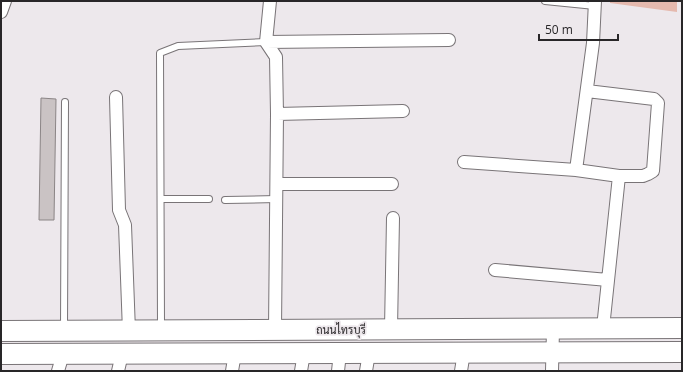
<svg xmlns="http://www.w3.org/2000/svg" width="683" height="372" font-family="'Open Sans',Sarabun,sans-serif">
  <rect width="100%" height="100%" fill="#ede8ec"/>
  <path fill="#e5b9ae" d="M610 1H677V12L610 3Z"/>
  <path fill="#cac3c4" stroke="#8b8586" d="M41 98 56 99 54 220H39Z"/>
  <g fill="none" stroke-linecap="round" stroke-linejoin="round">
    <defs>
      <path id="service" d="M545 1 595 6
        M161 199H209
        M225 200 277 199
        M161 327 160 53 178 46 266 42
        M64 329 65 102"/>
      <path id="minor" d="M270 1 266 42 276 57 277 114 275 330
        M1 12 5 1
        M266 42 449 40
        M116 97 119 210 125 225 129 331
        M277 114 403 111
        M464 162 576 170 619 176H643L648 174 653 171 658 103 654 99 587 91
        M576 170 593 43 595 1
        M277 184H392
        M495 270 608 280
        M603 328 619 176
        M391 329 393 218
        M58 371 63 354
        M118 371 122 354
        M232 371 235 353
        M301 371 304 353
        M338 371 340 353
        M366 371 369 353
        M461 371 464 352
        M552 371 553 329"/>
      <path id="primary" d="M1 331 682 328
        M1 354 682 352"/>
    </defs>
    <use href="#service" stroke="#797477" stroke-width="8"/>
    <use href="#minor" stroke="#797477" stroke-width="14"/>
    <use href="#primary" stroke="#797477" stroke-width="22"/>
    <use href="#service" stroke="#fff" stroke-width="6"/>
    <use href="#minor" stroke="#fff" stroke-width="12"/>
    <use href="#primary" stroke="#fff" stroke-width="20"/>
  </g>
  <g text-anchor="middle" stroke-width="3.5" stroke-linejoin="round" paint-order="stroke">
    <g font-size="11" fill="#282628" stroke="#ede8ec">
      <text x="341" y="334">ถนนไทรบุรี</text>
    </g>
  </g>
  <rect width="683" height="372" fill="none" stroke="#282628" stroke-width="4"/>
  <path d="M539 34v6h79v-6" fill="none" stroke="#282628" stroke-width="2"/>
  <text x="545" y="34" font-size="12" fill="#282628" stroke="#ede8ec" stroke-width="3" paint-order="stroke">50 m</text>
</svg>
